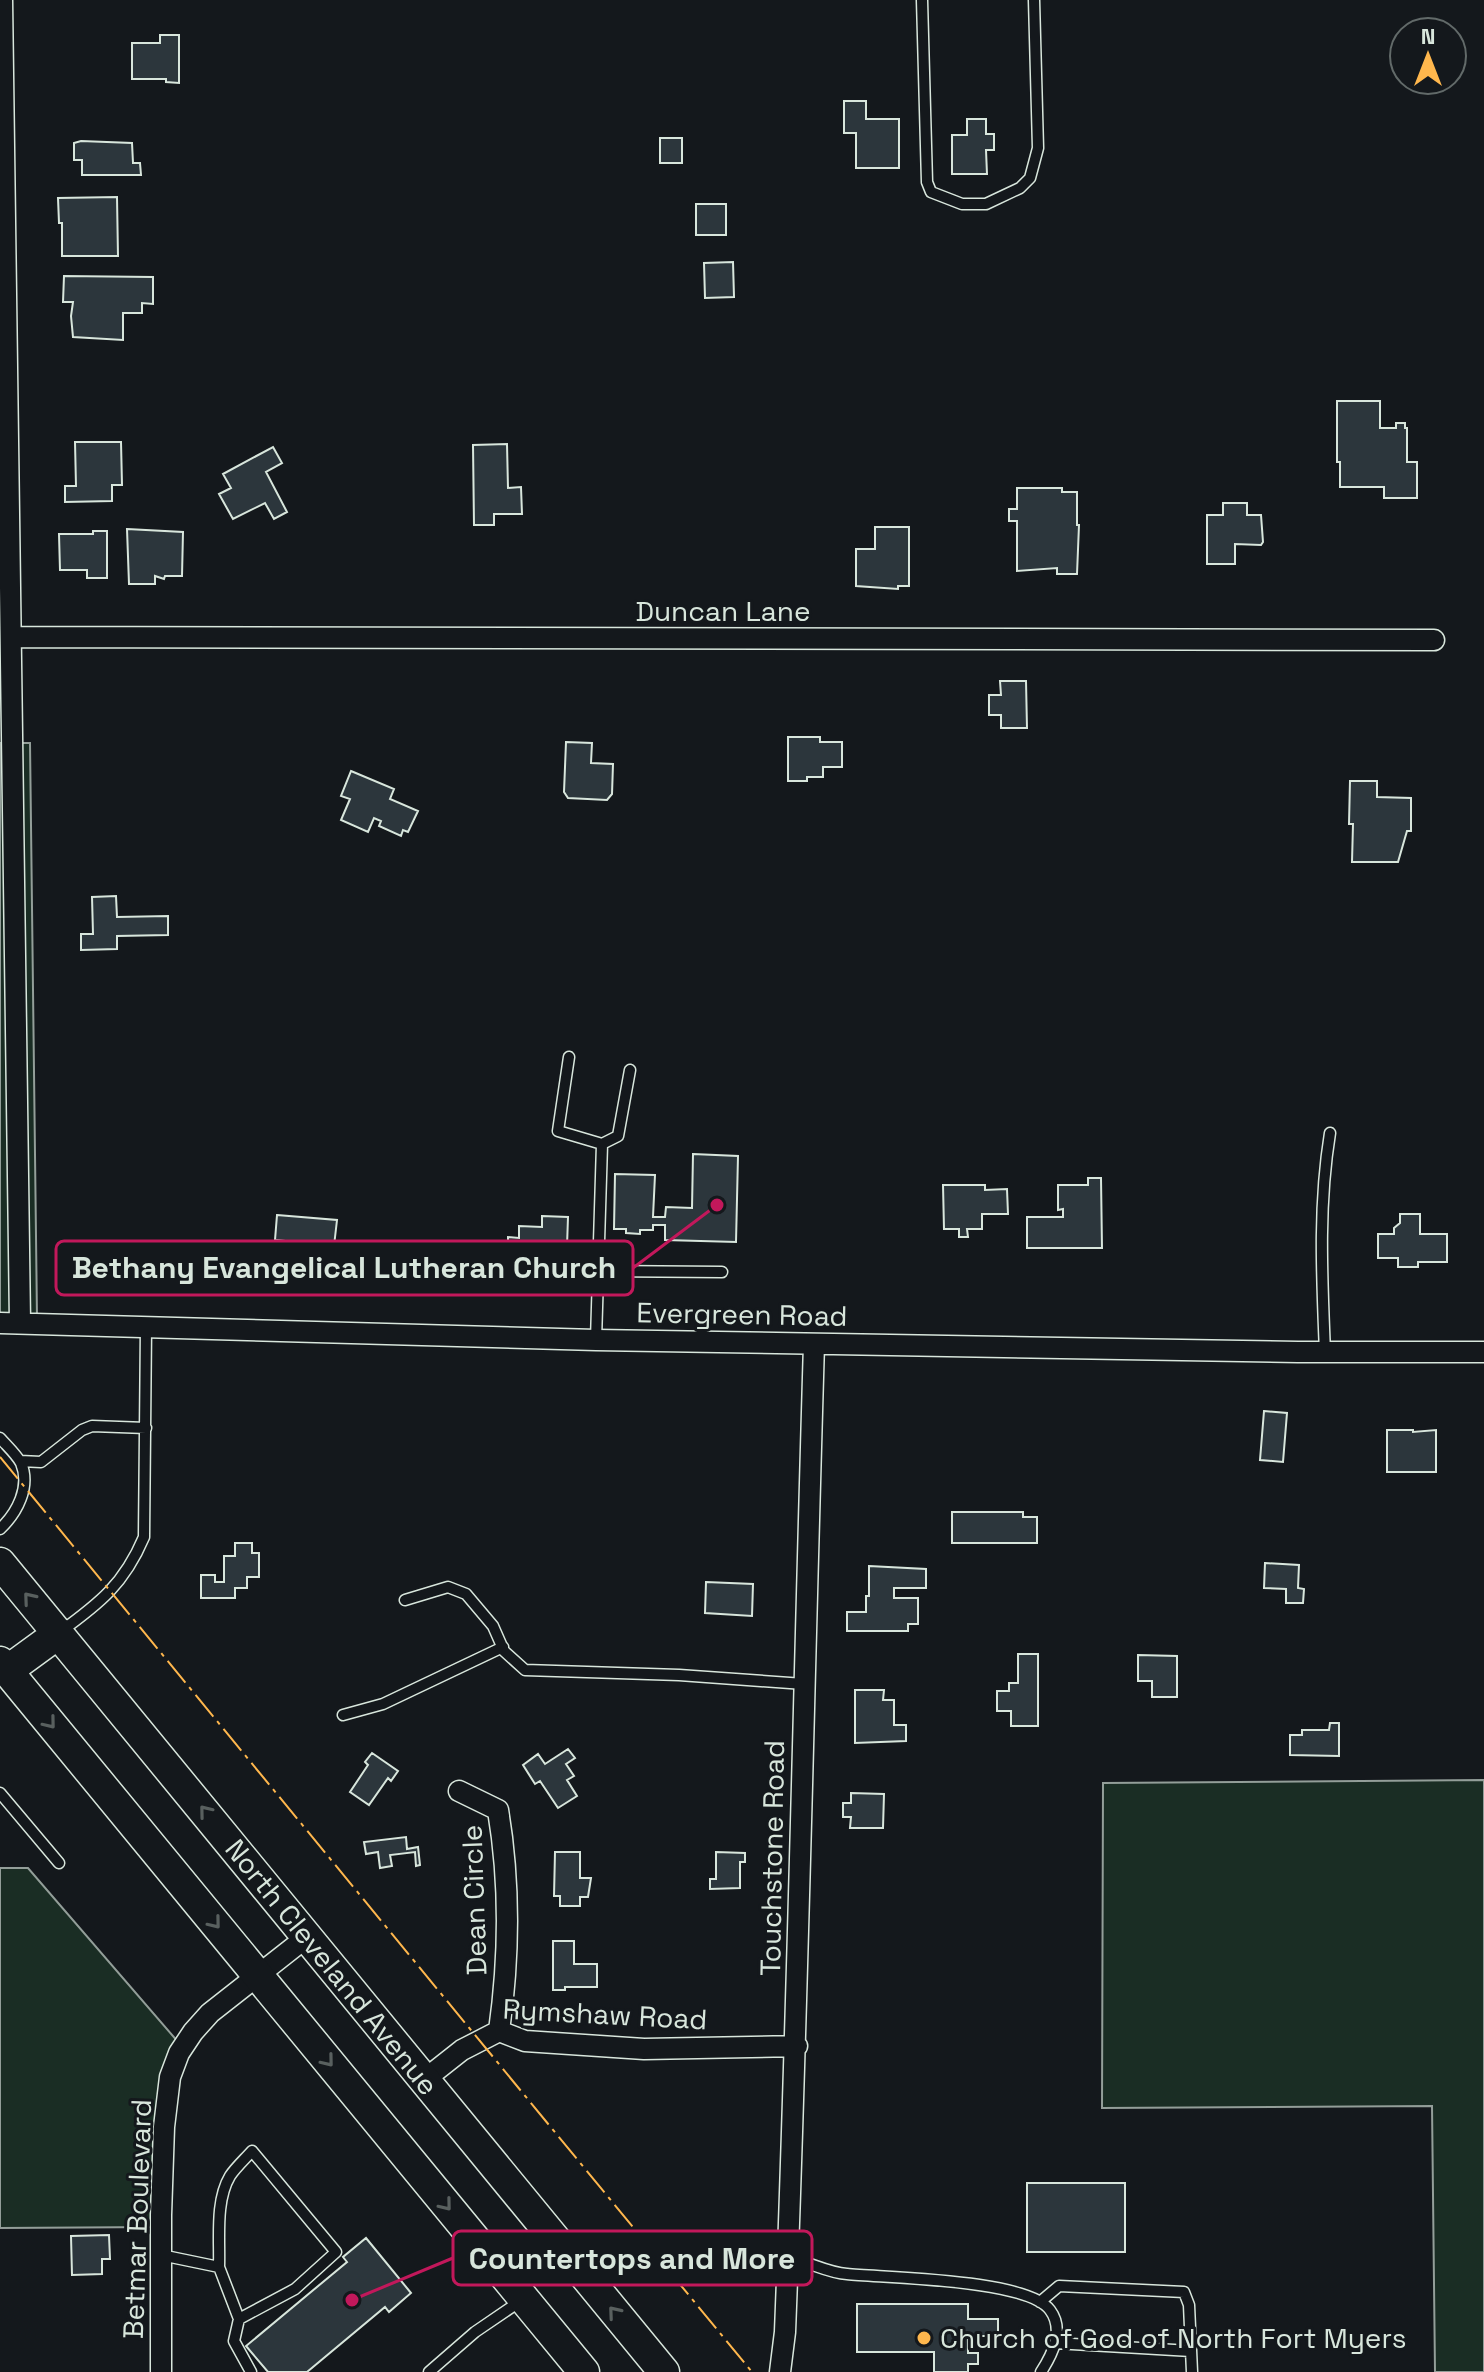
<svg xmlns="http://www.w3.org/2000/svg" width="1484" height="2372" font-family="'Space Grotesk',sans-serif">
  <rect width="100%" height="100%" fill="#14181c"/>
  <path fill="#1a2d24" stroke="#939e99" stroke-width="2" d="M0 743H30L37 1318H0Z
    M1484 1780V2372H1435L1432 2106 1102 2108 1103 1783Z
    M0 1868H28L185 2050 165 2102 159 2227 0 2228Z"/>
  <path fill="#2c363c" stroke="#d8e6dc" stroke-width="2" d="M160 35H179V83L166 82V79H132V43H160Z
    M844 101H866V119H899V168H856V133H844Z
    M967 119H986V134H994V150H986L987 174H952V135H967Z
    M660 138H682V163H660Z
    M81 141 132 143 133 163H140L141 175H82V160H74V143Z
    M117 197 118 256H62V223H59L58 198Z
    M696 204H726V235H696Z
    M733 262 734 297 705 298 704 263Z
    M64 276 153 277V304L142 303V313H123V340L73 337 71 316 73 302H63Z
    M1337 401H1380V428H1396V423H1405V428H1407V462H1417V498H1384V487H1340V462H1337Z
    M75 442H121L122 485H112V501L65 502V486H76Z
    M507 444 508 488 521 487 522 514H494V525H474L473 445Z
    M273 447 282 463 266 472 287 512 274 519 265 503 233 519 219 494 231 488 223 474Z
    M1017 488H1062V492H1077V525H1079L1077 574H1057V568L1017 571V521H1009V509H1017Z
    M1223 503H1247V515H1261L1263 542 1261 545 1235 544V564H1207V515H1223Z
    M875 527H909V586H898V589L856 586V549H875Z
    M127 529 183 532 182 576H165L164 579 155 576V584H129Z
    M93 531H107V578H87V570H60L59 534H93Z
    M1000 681H1026L1027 728H1001V715H989V695H1001Z
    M788 737H820V742H842V767H823V777H807V781H788Z
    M566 742 592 743 591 763 613 764 612 794 607 800 568 798 564 792Z
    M351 771 394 789 390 799 418 811 408 832 403 830 401 836 379 826 381 821 374 818 368 832 341 820 350 799 341 796Z
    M1350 781H1377V797L1411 798V831H1407L1398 862H1352L1353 824H1349Z
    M116 896 117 917 168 916V935L117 936V949L81 950V934H93L92 897Z
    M693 1154 738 1156 736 1242 665 1240V1225H653V1230H640V1234L626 1233V1229H614L615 1174 655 1175 653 1217H665L666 1207 692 1208Z
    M1088 1178H1101L1102 1248H1027V1217H1063V1209L1058 1210V1185H1088Z
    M943 1185H985V1190L1007 1189 1008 1214H982V1229H967L968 1237H959V1229H944Z
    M1400 1214H1420V1234H1447V1262H1418V1267H1398V1258H1378V1234H1394V1228L1400 1223Z
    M277 1215 337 1220 334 1246 313 1244 312 1249 295 1247V1242L275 1240Z
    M542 1216 568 1217 566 1276H544L545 1261 508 1260V1237L519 1238V1226L542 1227Z
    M1264 1411 1287 1413 1283 1462 1260 1460Z
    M1387 1430H1413V1432L1436 1430V1472H1387Z
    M952 1512H1023V1517H1037V1543H952Z
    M235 1543H252V1553H259V1577H247V1588H235V1598H201V1575H215V1582H224V1556H235Z
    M1265 1563 1299 1565 1298 1588 1304 1589 1303 1603H1286V1589L1264 1588Z
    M869 1566 926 1569V1588H894V1598H918V1624H908V1631H847V1612H866V1596H869Z
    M706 1582 753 1584 752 1616 705 1613Z
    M1018 1654H1038V1726H1011V1711H997V1691H1009V1683H1018Z
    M1138 1655 1177 1656V1697H1152V1681H1138Z
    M855 1690H884L883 1700H894V1725H906V1741L855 1743Z
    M1330 1723H1339V1756L1290 1755V1735H1302V1730H1329Z
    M568 1749 575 1758 566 1764 574 1776 567 1780 577 1796 558 1808 540 1781 535 1784 523 1765 538 1754 545 1764Z
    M372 1753 398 1771 391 1781 388 1778 369 1805 350 1792 368 1765 365 1762Z
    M851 1793 884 1794 883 1828H850L851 1817H843V1803H851Z
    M406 1837 407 1849 418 1847 420 1865 416 1866 415 1852 390 1855 392 1866 380 1868 378 1852 366 1854 364 1842Z
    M555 1852H580V1878H591L588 1897H580V1906H560V1896H554Z
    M716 1852 745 1853V1862H740V1888L710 1889V1879H716Z
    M553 1941H574V1964H597V1987H565V1990H553Z
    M1027 2183H1125V2252H1027Z
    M109 2235 110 2259H102V2274L72 2275 71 2236Z
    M366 2238 411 2293 389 2312 385 2307 307 2372H268L246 2346 347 2262 343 2257Z
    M857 2304H968V2319H998V2336H968V2353H978V2364H968V2372H934V2352H857Z"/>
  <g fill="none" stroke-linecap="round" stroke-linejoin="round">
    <defs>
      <path id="lane" d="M922 0 927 182 931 192 962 204H986L1020 188 1030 178 1038 148 1034 0
        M569 1057 558 1131 602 1144 596 1340
        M602 1144 618 1136 630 1070
        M598 1271 722 1272
        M1325 1353C1322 1278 1318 1207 1330 1133
        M0 1438C7 1446 16 1454 21 1463 31 1487 17 1513 0 1529
        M20 1461 41 1462 82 1430 92 1426 146 1428
        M405 1600 448 1587 466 1594 493 1626 504 1651 525 1670 679 1675 804 1684
        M60 1632C100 1603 124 1584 144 1537L146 1327
        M343 1715 383 1704 503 1647
        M0 1793 59 1863
        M161 2255 219 2267C220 2239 215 2201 230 2176 236 2167 245 2159 252 2151L336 2252 295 2289 239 2319 234 2341 251 2372
        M788 2258C808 2261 827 2273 847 2274 887 2278 1027 2279 1050 2310 1065 2330 1052 2355 1041 2372
        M219 2267 239 2319
        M1040 2302 1059 2286 1184 2292 1189 2305 1192 2372
        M1055 2343 1191 2351
        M429 2372 475 2332 522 2300"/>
      <path id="street" d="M2 0 20 1323
        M11 637 1434 640
        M0 1323 596 1340 1298 1352H1484
        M459 1791 498 1810C510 1882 509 1960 499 2031
        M424 2080 462 2050 499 2031 525 2041 644 2049 797 2046
        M161 2372V2215L164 2127 170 2077 179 2053 193 2032 210 2013 308 1936
        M780 2372 785 2332C798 2003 804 1673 814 1344"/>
      <path id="primary" d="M0 1563 664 2372
        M0 1662 584 2372
        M7 1671 59 1633"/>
    </defs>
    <use href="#lane" stroke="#d8e6dc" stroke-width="13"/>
    <use href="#street" stroke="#d8e6dc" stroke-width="23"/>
    <use href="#primary" stroke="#d8e6dc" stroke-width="33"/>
    <use href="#lane" stroke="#14181c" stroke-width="10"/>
    <use href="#street" stroke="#14181c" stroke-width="20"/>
    <use href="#primary" stroke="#14181c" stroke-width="30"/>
    <path stroke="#ffb74d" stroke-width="2" stroke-dasharray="28 6 4 6" stroke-linecap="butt" d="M0 1457 752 2372"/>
  </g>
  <defs><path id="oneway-chevron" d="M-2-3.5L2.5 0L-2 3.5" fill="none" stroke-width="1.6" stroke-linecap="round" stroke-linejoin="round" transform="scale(2)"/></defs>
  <g stroke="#59605f">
    <use href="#oneway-chevron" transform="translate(29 1598) rotate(-130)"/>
    <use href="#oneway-chevron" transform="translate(50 1723) rotate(51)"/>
    <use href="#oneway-chevron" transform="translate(205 1811) rotate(-129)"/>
    <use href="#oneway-chevron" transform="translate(215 1923) rotate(51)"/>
    <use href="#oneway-chevron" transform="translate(328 2061) rotate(51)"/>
    <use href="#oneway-chevron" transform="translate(446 2205) rotate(51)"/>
    <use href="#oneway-chevron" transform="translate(614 2312) rotate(-130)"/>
  </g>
  <circle fill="#ffb74d" stroke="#14181c" stroke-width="3" cx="924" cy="2338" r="8"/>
  <g text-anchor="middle" stroke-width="6" stroke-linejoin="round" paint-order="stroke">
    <g font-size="28" fill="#d8e6dc" stroke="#14181c">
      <text x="723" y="621">Duncan Lane</text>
      <text transform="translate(742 1314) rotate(1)" y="10">Evergreen Road</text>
      <text transform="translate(772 1858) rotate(-89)" y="10">Touchstone Road</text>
      <text transform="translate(474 1900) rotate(-92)" y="10">Dean Circle</text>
      <text transform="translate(332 1967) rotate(51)" y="10">North Cleveland Avenue</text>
      <text transform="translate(605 2014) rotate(3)" y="10">Rymshaw Road</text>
      <text transform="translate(137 2219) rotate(-88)" y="10">Betmar Boulevard</text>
    </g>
    <g font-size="28" fill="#d8e6dc" stroke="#14181c" text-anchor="start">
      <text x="940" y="2348">Church of God of North Fort Myers</text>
    </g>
  </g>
  <path fill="none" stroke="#c2185b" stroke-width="3" d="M717 1205L633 1268M352 2300L453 2258"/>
  <g fill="#c2185b" stroke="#14181c" stroke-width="3">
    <circle cx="717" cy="1205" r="8"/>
    <circle cx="352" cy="2300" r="8"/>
  </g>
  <g fill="#14181c" stroke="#c2185b" stroke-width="3">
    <rect x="56" y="1241" width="577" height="54" rx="8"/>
    <rect x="453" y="2231" width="359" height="54" rx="8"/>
  </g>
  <g font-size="30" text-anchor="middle" font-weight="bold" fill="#d8e6dc">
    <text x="344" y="1278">Bethany Evangelical Lutheran Church</text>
    <text x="632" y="2269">Countertops and More</text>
  </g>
  <g transform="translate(1428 56)"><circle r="38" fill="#14181c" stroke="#626a69" stroke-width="2"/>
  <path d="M0-6L14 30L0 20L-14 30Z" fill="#ffb74d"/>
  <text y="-12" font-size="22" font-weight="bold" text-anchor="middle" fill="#d8e6dc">N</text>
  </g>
</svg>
